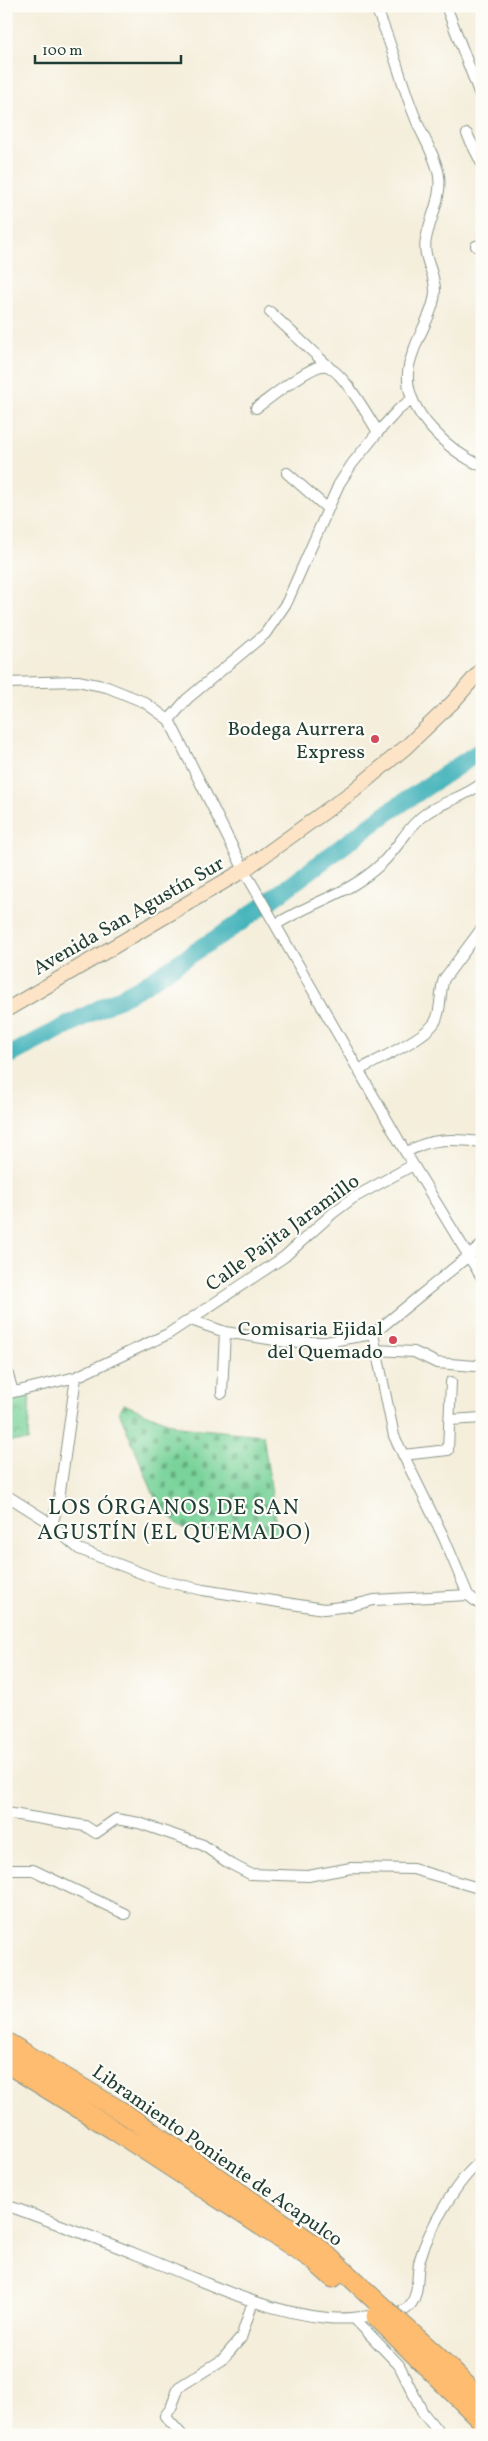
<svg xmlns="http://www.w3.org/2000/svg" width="488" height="2441" font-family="Vollkorn,serif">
  <defs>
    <pattern id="cemetery-stones" width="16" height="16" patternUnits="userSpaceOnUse" patternTransform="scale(1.25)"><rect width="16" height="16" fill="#79d39a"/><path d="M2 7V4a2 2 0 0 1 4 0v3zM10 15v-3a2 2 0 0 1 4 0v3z" fill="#63ac7e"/></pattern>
    <pattern id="park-crowns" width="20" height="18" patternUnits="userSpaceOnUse" patternTransform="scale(1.25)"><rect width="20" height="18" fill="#79d39a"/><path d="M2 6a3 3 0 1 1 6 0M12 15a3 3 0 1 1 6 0" fill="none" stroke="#63ac7e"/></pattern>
  </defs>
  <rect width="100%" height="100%" fill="#fdfcf7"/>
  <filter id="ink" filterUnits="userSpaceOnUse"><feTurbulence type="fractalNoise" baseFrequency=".02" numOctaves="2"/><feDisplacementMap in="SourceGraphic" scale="10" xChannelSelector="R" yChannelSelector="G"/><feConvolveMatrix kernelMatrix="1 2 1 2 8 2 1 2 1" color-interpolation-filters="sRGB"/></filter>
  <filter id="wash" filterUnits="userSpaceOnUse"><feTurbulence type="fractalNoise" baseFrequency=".0096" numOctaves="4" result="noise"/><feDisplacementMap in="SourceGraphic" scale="20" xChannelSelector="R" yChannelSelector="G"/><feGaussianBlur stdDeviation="1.12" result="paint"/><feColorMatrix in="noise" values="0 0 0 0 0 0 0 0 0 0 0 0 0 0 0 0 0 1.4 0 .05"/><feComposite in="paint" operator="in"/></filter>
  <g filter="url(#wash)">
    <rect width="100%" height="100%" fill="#f4eedb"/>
    <path fill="url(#cemetery-stones)" stroke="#4c8867" d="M124 1404 179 1427 263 1435 278 1534 184 1530 158 1505 119 1411Z"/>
    <path fill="url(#park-crowns)" stroke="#4c8867" d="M30 1392 28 1441H6V1395Z"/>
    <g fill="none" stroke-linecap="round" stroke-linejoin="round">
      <path stroke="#44b4bb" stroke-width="18" d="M6 1057 141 987 241 922 387 813 482 750"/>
    </g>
  </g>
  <g filter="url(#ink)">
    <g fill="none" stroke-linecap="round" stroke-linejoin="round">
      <defs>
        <path id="minor" d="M375 6C392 42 400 80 415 117 422 136 436 156 439 176 442 198 430 218 426 239 422 258 435 272 435 290 435 309 421 330 415 347 412 355 408 365 408 373 405 412 450 452 482 466
          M446 6 482 100
          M467 134 482 164
          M476 246 482 245
          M270 312 328 366
          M256 408C270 398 307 368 322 366 339 363 369 418 378 432
          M287 473 328 509
          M6 683 78 681 107 687 144 702 169 720 244 870 406 1153 482 1278
          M169 720 187 699 265 634 287 602 339 484 352 464 378 432 398 410 412 399
          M277 924C313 901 350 894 382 863 399 847 408 825 428 812 445 801 467 796 482 783
          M359 1070C375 1061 430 1036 436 1020 442 1007 439 993 444 979L482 928
          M406 1153C429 1137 455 1139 482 1142
          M191 1320 225 1332 287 1342H326L373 1334 482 1245
          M373 1334 394 1436 444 1538 468 1595
          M375 1350 414 1352 437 1363 475 1366 482 1363
          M6 1368 13 1392
          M222 1393 225 1332
          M6 1394 76 1377 168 1334 284 1257 333 1213 353 1198 413 1165
          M450 1420 482 1418
          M403 1455 448 1450 451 1382
          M6 1495 44 1519 79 1549 159 1580 203 1590 324 1609 350 1606 374 1600 468 1595 482 1606
          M52 1525 59 1499 76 1377
          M6 1813 85 1826 96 1833 116 1819 139 1823 203 1845 227 1862 250 1874 308 1876 351 1868 413 1869 482 1889
          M6 1870H33L125 1914
          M6 2205C50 2221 94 2237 138 2255 199 2279 262 2312 328 2318 344 2320 361 2317 377 2315 390 2314 403 2315 411 2304 420 2291 416 2273 420 2259 428 2231 458 2177 482 2161
          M354 2318 399 2365 423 2413 441 2435
          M182 2435 165 2416 171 2408 179 2387 222 2360 241 2338 253 2301"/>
        <path id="secondary" d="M6 1010 244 870 352 792 406 747 453 702 482 669"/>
        <path id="motorway" d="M6 2042 127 2115 318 2247 375 2300
          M6 2063 114 2130 312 2259 333 2278
          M436 2355 482 2401
          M421 2361 482 2421"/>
      </defs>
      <use href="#minor" stroke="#8a9688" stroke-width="12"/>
      <use href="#secondary" stroke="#8a9688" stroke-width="16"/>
      <use href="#motorway" stroke="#8a9688" stroke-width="21"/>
      <use href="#minor" stroke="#fff" stroke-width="10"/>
      <use href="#secondary" stroke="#fee4c6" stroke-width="14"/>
      <use href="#motorway" stroke="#fdbc70" stroke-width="19"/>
      <defs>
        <path id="motorway-bridge" d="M375 2300 436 2355
          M376 2316 421 2361"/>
      </defs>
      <use href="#motorway-bridge" stroke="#8a9688" stroke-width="21" stroke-linecap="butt"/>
      <use href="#motorway-bridge" stroke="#fdbc70" stroke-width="19"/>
    </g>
  </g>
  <g fill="#d1495b" stroke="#fdfcf7" stroke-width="2">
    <circle cx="375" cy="739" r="5"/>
    <circle cx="393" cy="1340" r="5"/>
  </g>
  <g text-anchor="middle" stroke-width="4.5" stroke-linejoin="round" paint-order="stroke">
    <g font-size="20" fill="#1f3d34" stroke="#fdfcf7" text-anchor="end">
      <text x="365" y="735">Bodega Aurrera<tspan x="365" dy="23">Express</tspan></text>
      <text x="383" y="1335">Comisaria Ejidal<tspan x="383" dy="23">del Quemado</tspan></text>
    </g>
    <g font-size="20" fill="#1f3d34" stroke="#fdfcf7">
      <text transform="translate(128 915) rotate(-30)" y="7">Avenida San Agustín Sur</text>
      <text transform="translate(282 1232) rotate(-36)" y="7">Calle Pajita Jaramillo</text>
      <text transform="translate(218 2155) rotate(35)" y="7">Libramiento Poniente de Acapulco</text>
    </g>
    <g font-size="22" letter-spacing="1" fill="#1f3d34" stroke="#fdfcf7">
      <text x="174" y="1514">LOS ÓRGANOS DE SAN<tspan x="174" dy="25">AGUSTÍN (EL QUEMADO)</tspan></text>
    </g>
  </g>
  <rect width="488" height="2441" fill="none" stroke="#fdfcf7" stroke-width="25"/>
  <path d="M35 55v8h146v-8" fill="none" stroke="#1f3d34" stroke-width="2.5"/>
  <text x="42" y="55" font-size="15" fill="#1f3d34" stroke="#fdfcf7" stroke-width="4" paint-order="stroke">100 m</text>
</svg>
